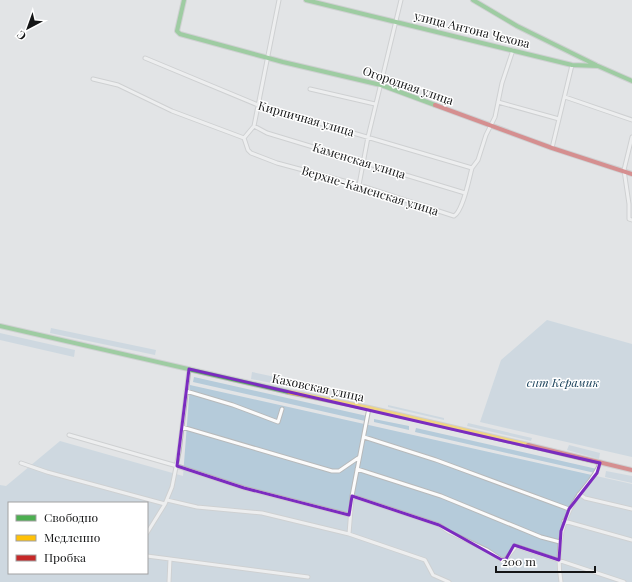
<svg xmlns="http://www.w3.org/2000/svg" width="632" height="582" font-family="'Playfair Display',serif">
  <rect width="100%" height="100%" fill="#e2e4e6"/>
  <path fill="#b5cbda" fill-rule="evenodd" d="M547 320 632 344V457L480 422 501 360Z
    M51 328 156 350 155 355 50 333Z
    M0 333 75 350 74 357 0 340Z
    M252 372 308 384 307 390 251 379Z
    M194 377 367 416 365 421 193 382Z
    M190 385 632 484V582H0V485L6 486 60 441 183 476ZM9 503H147V573H9Z
    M388 405 444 418V420L388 407Z
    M374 419 409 426V430L374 422Z
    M468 423 532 438 531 441 467 426Z
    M416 428 597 469 595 473 415 432Z
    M569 445 600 453 599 459 567 450Z
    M606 471 632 476V483L605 477Z"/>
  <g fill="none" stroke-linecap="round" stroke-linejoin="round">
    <defs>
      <path id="street" d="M145 58 258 105 472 168
        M93 79 118 85 172 111 244 138
        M310 89 375 104
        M565 97 632 120
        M498 102 559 119
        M254 126 267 133 465 193
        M632 137 624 170 629 204V219L632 220
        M244 138 248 150 251 153 277 163 359 185 454 216C463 211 469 179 472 168
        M244 138 254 126 279 0
        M552 148 572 65
        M472 168 478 160 486 135 495 117 502 83 513 50
        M359 185 368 137 401 0
        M186 391 233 405 278 422 282 409
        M182 427 332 471H339L358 458
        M69 435 177 466 244 488 349 515
        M364 437 436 460 569 509
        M21 463 47 472 165 504
        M357 469 441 496 541 537 560 542
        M579 494 585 498 632 509
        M352 496 439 525 449 532 487 550 502 560 506 559 516 546 624 582
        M167 500 197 507 262 513 349 534 425 560 433 575 449 582
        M564 521 632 540
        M147 533 165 504 172 487 179 452 189 369
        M349 534 352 496 369 408
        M147 556 170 559 169 582
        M170 559 308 577
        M561 582C556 551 560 522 578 496 586 485 596 476 600 463"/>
      <path id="fast" d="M184 0 177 31 180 34 283 62 381 85 435 105
        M306 0 572 65 598 66 632 81
        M473 0 517 26 596 65
        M0 326 289 392"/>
      <path id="slow" d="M289 392 369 408 528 445"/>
      <path id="jam" d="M435 105 552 148 632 174
        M528 445 632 470"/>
    </defs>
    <use href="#street" stroke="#b7b9ba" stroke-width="5"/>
    <use href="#fast" stroke="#b7b9ba" stroke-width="6"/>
    <use href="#slow" stroke="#b7b9ba" stroke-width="6"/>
    <use href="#jam" stroke="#b7b9ba" stroke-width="6"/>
    <use href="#street" stroke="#fbfbfb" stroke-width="3"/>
    <use href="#fast" stroke="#4caf50" stroke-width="4"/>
    <use href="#slow" stroke="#ffc107" stroke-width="4"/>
    <use href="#jam" stroke="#c62828" stroke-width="4"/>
  </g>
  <path d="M0 0H632V582H0ZM189 369 600 463 597 473 569 509 561 531 559 560 514 545 506 559 502 560 439 525 352 496 349 515 244 488 177 466Z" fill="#e2e4e6" fill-opacity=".55" fill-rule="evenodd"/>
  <path fill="none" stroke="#7b2cbf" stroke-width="3" stroke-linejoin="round" d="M189 369 600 463 597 473 569 509 561 531 559 560 514 545 506 559 502 560 439 525 352 496 349 515 244 488 177 466Z"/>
  <g text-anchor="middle" stroke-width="3" stroke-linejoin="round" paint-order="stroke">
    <g font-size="12" fill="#141516" stroke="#fff">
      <text transform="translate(472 30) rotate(14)" y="4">улица Антона Чехова</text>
      <text transform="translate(408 86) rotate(19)" y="4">Огородная улица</text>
      <text transform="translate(306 119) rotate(16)" y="4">Кирпичная улица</text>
      <text transform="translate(359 161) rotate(17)" y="4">Каменская улица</text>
      <text transform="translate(370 191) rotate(17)" y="4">Верхне-Каменская улица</text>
      <text transform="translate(318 388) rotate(12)" y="4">Каховская улица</text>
    </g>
    <g font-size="12" font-style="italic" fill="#173f58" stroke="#fff">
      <text x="563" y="387">снт Керамик</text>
    </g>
  </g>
  <rect x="8" y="502" width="140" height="72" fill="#ffffff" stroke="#a1a1a2"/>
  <rect x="16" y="515" width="20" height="6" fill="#4caf50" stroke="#a1a1a2"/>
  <text x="44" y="522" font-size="12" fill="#141516">Свободно</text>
  <rect x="16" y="535" width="20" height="6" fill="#ffc107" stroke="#a1a1a2"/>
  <text x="44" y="542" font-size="12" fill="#141516">Медленно</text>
  <rect x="16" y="555" width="20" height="6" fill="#c62828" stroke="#a1a1a2"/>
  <text x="44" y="562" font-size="12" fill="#141516">Пробка</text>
  <g transform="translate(28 28) rotate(221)" stroke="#ffffff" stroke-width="3" paint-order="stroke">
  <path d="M0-3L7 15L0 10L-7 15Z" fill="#141516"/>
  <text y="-6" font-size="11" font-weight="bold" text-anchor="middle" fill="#141516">С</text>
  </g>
  <path d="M496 566v6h99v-6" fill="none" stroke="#141516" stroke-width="2"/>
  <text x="502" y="566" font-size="12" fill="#141516" stroke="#ffffff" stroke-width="3" paint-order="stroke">200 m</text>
</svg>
